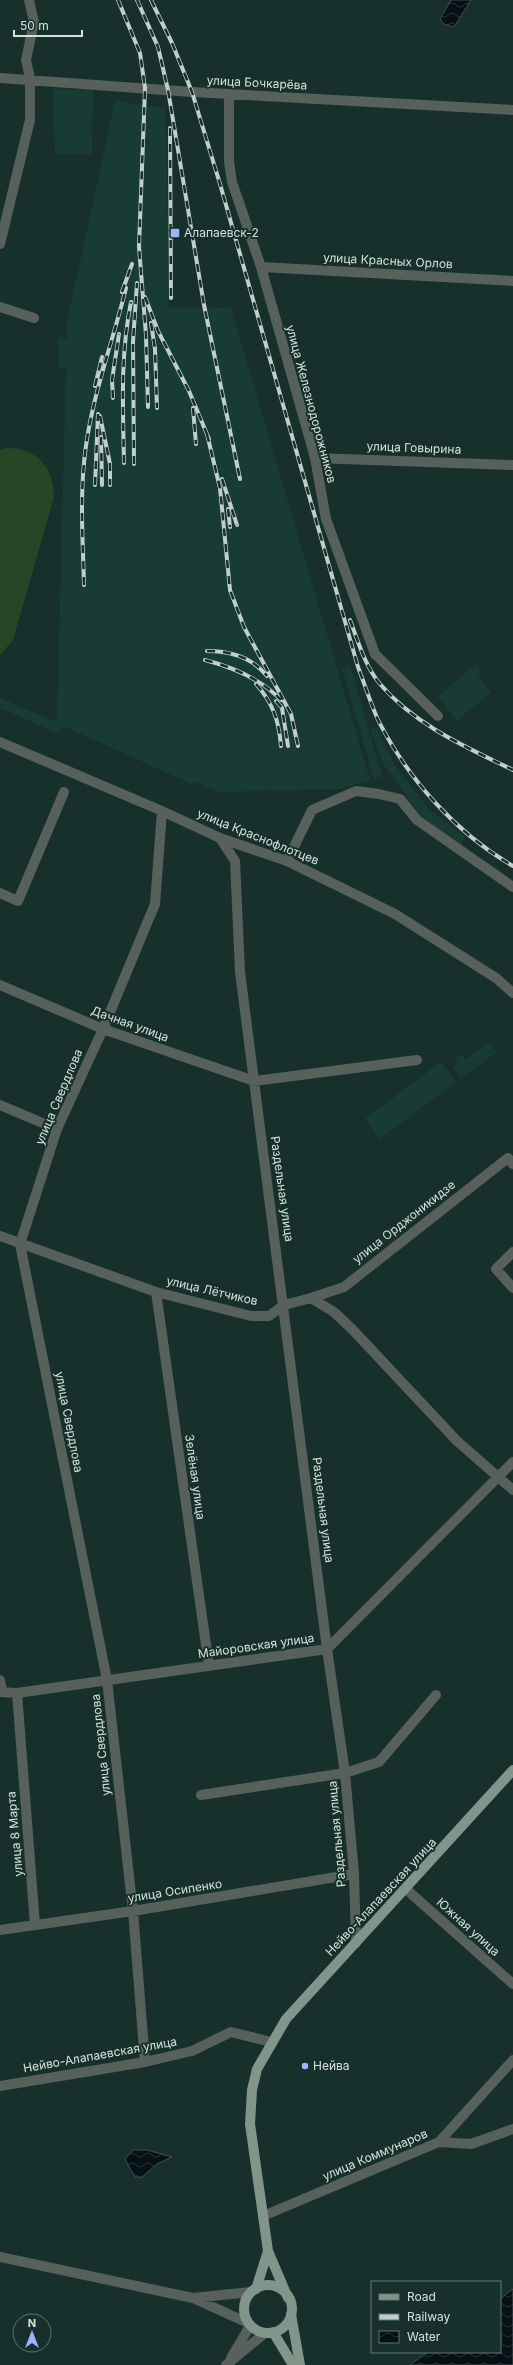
<svg xmlns="http://www.w3.org/2000/svg" width="513" height="2365" font-family="Inter,sans-serif">
  <defs>
    <pattern id="water-waves" width="16" height="10" patternUnits="userSpaceOnUse"><rect width="16" height="10" fill="#061115"/><path d="M0 5q4-4 8 0t8 0" fill="none" stroke="#293337"/></pattern>
  </defs>
  <rect width="100%" height="100%" fill="#18302b"/>
  <path fill="#183b34" d="M53 89 93 90 92 154H55Z
    M115 101 166 108 169 307 231 308 370 780 339 789 218 792 194 781 192 784 63 726 59 734 0 708V698L56 722 57 720 66 368H58V339L67 338V322Z
    M476 664 482 673 478 677 491 692 457 721 438 696Z
    M350 665 382 776 374 779 342 668Z
    M376 726 394 764 428 808 465 837 459 847 422 817 384 765 370 730Z
    M490 1042 497 1052 461 1078 453 1068 458 1065 455 1059 462 1055 466 1059Z
    M441 1062 456 1082 380 1139 365 1119Z"/>
  <path fill="#264626" d="M7 448C37 448 54 468 54 497L13 640 0 655V450Z"/>
  <path fill="url(#water-waves)" stroke="#444f51" d="M451 0H471L454 27 444 24 440 19Z
    M133 2150H147L172 2157 157 2164 141 2178 134 2176 125 2159Z
    M513 2289V2365H410L428 2352H500V2299Z"/>
  <g fill="none" stroke-linecap="round" stroke-linejoin="round">
    <path stroke="#57605b" stroke-width="10" d="M0 78 192 92 513 110
      M229 94V162L232 182 261 267 315 458 326 519 375 654 438 716
      M0 244 30 120V78L26 60 34 22 29 0
      M261 267 513 281
      M0 307 34 318
      M315 458 513 465
      M0 742 162 811 220 838 287 861 395 914 496 978 513 993
      M220 838 235 861 240 972 327 1649 345 1773 354 1874 356 1943
      M287 861 312 810 356 791 379 794 400 799 417 820 513 887
      M0 893 18 901 64 792
      M0 985 103 1029 254 1081 417 1060
      M0 1105 57 1129
      M0 1236 156 1292 251 1316H269L284 1305 311 1298 334 1312 352 1329 457 1441 513 1490
      M513 1252 496 1269 513 1288
      M156 1292 209 1666
      M311 1298 344 1287 508 1158 513 1164
      M0 1680 2 1691
      M0 1692 17 1693 327 1649 513 1462
      M17 1693 35 1925
      M201 1795 345 1773 379 1762 436 1695
      M407 1890 513 1984
      M0 1930 133 1911 354 1874
      M145 2062 133 1911 107 1680 20 1244 57 1129 103 1029 155 904 162 811
      M0 2086 145 2062 192 2051 231 2032 271 2042
      M439 2142 471 2144 513 2129
      M263 2216 439 2142 513 2060
      M0 2257 193 2298 248 2323
      M193 2298 251 2292
      M231 2358 250 2326
      M226 2365 265 2333"/>
    <path stroke="#82958b" stroke-width="10" d="M244 2309a24 24 0 1 1 48 0a24 24 0 1 1-48 0Z
      M256 2289 268 2251
      M288 2298 268 2251 250 2124 252 2090 257 2069 286 2019 513 1770
      M291 2314 300 2365
      M273 2332 293 2365"/>
    <defs>
      <path id="rail" d="M118 0 140 53 145 88 139 247 146 335 148 407
        M137 0 158 47 168 90 204 305 240 479
        M151 0 172 43 192 92 220 184 358 667C365 685 371 705 379 722 409 780 456 833 513 866
        M170 128 171 298
        M122 292 132 264
        M145 297 158 331 189 391 209 439
        M151 323 155 349 157 408
        M95 386 102 357
        M113 398 112 380 119 334
        M193 408 196 444
        M100 416 110 464V485
        M207 434 220 488 230 590 244 627 291 714 298 746
        M101 437 102 485
        M124 463C123 409 120 356 131 302
        M134 464 133 342 137 283
        M222 479 237 525
        M95 485 98 414
        M228 509 230 527
        M84 585C83 545 80 504 84 463 89 404 112 345 126 288
        M350 620C358 641 365 666 380 684 415 725 466 747 513 770
        M207 651C230 651 252 657 267 676
        M205 660C232 667 261 679 281 700
        M256 684C273 703 279 721 281 746
        M276 701 282 708 288 746"/>
    </defs>
    <use href="#rail" stroke="#c0cfcb" stroke-width="4"/>
    <use href="#rail" stroke="#18302b" stroke-width="2.5" stroke-dasharray="8" stroke-linecap="butt"/>
  </g>
  <g fill="#9eb4fd" stroke="#18302b" stroke-width="1.5">
    <rect x="170" y="228" width="10" height="10" rx="2"/>
    <circle cx="305" cy="2066" r="4"/>
  </g>
  <g text-anchor="middle" stroke-width="4" stroke-linejoin="round" paint-order="stroke">
    <g font-size="12" fill="#d3e1dd" stroke="#18302b">
      <text transform="translate(257 83) rotate(3)" y="4">улица Бочкарёва</text>
      <text transform="translate(388 261) rotate(3)" y="4">улица Красных Орлов</text>
      <text transform="translate(311 404) rotate(75)" y="4">улица Железнодорожников</text>
      <text transform="translate(414 448) rotate(2)" y="4">улица Говырина</text>
      <text transform="translate(258 837) rotate(22)" y="4">улица Краснофлотцев</text>
      <text transform="translate(130 1024) rotate(20)" y="4">Дачная улица</text>
      <text transform="translate(59 1097) rotate(-67)" y="4">улица Свердлова</text>
      <text transform="translate(282 1189) rotate(82)" y="4">Раздельная улица</text>
      <text transform="translate(404 1222) rotate(-38)" y="4">улица Орджоникидзе</text>
      <text transform="translate(212 1291) rotate(13)" y="4">улица Лётчиков</text>
      <text transform="translate(69 1422) rotate(79)" y="4">улица Свердлова</text>
      <text transform="translate(195 1477) rotate(82)" y="4">Зелёная улица</text>
      <text transform="translate(323 1510) rotate(83)" y="4">Раздельная улица</text>
      <text transform="translate(256 1646) rotate(-8)" y="4">Майоровская улица</text>
      <text transform="translate(101 1745) rotate(-96)" y="4">улица Свердлова</text>
      <text transform="translate(15 1834) rotate(-95)" y="4">улица 8 Марта</text>
      <text transform="translate(337 1834) rotate(-95)" y="4">Раздельная улица</text>
      <text transform="translate(175 1891) rotate(-9)" y="4">улица Осипенко</text>
      <text transform="translate(381 1897) rotate(-47)" y="4">Нейво-Алапаевская улица</text>
      <text transform="translate(468 1927) rotate(42)" y="4">Южная улица</text>
      <text transform="translate(100 2055) rotate(-10)" y="4">Нейво-Алапаевская улица</text>
      <text transform="translate(375 2155) rotate(-23)" y="4">улица Коммунаров</text>
    </g>
    <g font-size="12" fill="#d3e1dd" stroke="#18302b" text-anchor="start">
      <text x="184" y="237">Алапаевск-2</text>
      <text x="313" y="2070">Нейва</text>
    </g>
  </g>
  <rect x="371" y="2281" width="130" height="72" fill="#18302b" stroke="#637772"/>
  <rect x="379" y="2294" width="20" height="6" fill="#82958b" stroke="#637772"/>
  <text x="407" y="2301" font-size="12" fill="#d3e1dd">Road</text>
  <rect x="379" y="2314" width="20" height="6" fill="#c0cfcb" stroke="#637772"/>
  <text x="407" y="2321" font-size="12" fill="#d3e1dd">Railway</text>
  <rect x="379" y="2331" width="20" height="12" fill="url(#water-waves)" stroke="#637772"/>
  <text x="407" y="2341" font-size="12" fill="#d3e1dd">Water</text>
  <g transform="translate(32 2333)"><circle r="19" fill="#18302b" stroke="#637772"/>
  <path d="M0-3L7 15L0 10L-7 15Z" fill="#9eb4fd"/>
  <text y="-6" font-size="11" font-weight="bold" text-anchor="middle" fill="#d3e1dd">N</text>
  </g>
  <path d="M14 30v6h68v-6" fill="none" stroke="#d3e1dd" stroke-width="2"/>
  <text x="20" y="30" font-size="12" fill="#d3e1dd" stroke="#18302b" stroke-width="3" paint-order="stroke">50 m</text>
</svg>
